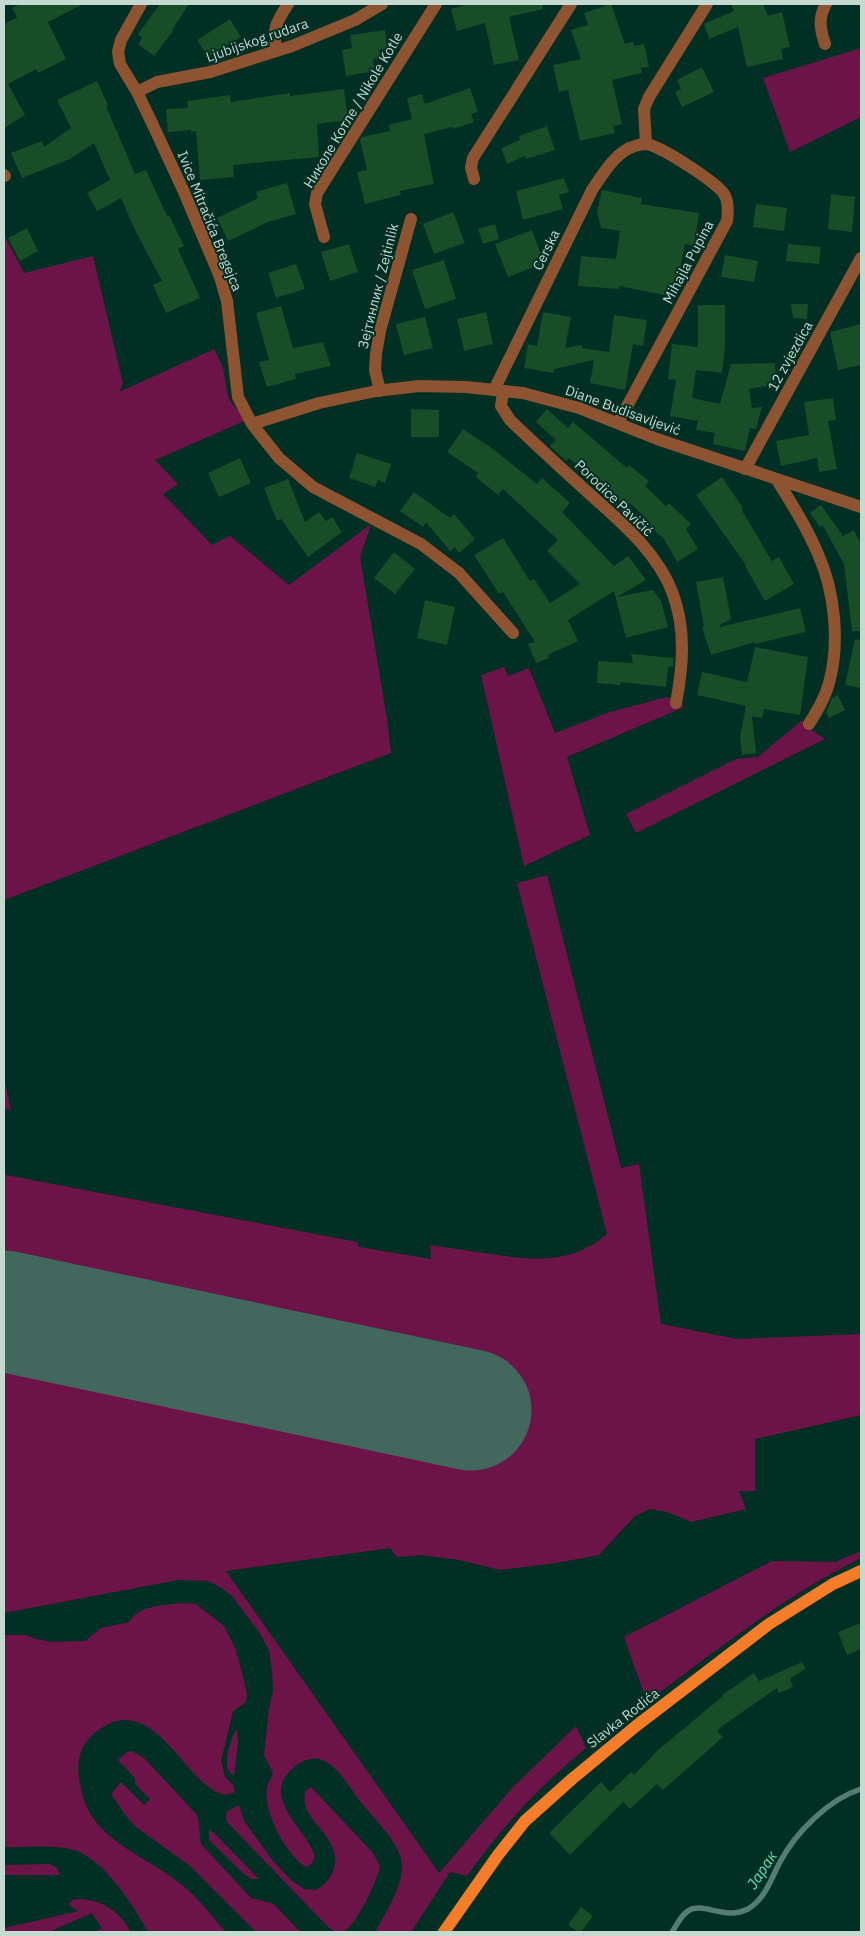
<svg xmlns="http://www.w3.org/2000/svg" width="865" height="1936" font-family="'IBM Plex Sans',sans-serif">
  <rect width="100%" height="100%" fill="#022f23"/>
  <path fill="#6c1448" d="M861 48V117L790 152 763 78Z
    M4 235 24 273 93 256 123 384 119 392 214 349C217 355 221 361 223 368 229 397 223 399 249 419L155 460 178 484 163 494 212 545 230 536 289 585 371 524 360 557 387 719 391 753 4 900Z
    M504 667 508 676 529 668 555 733 610 712 667 697 681 703 684 707 567 757 590 835 524 866 481 675Z
    M802 720 810 729 825 739 636 833 626 814 736 759 758 757Z
    M547 875 621 1168 639 1164 661 1324 737 1339 861 1334V1415L755 1439V1491H739L746 1509 691 1522 667 1512 650 1509 635 1516 599 1555 556 1563 500 1570 459 1560 421 1555 397 1557 390 1548 226 1571 439 1873 513 1787 576 1726 586 1748C538 1788 503 1825 467 1876L450 1872 411 1932H375C385 1914 403 1886 402 1865 402 1856 395 1845 390 1837 382 1826 372 1816 363 1805 353 1793 338 1765 322 1760 313 1756 301 1761 294 1767 286 1774 280 1782 281 1793 284 1817 307 1834 315 1856L312 1864 306 1867C287 1857 262 1810 267 1788 268 1783 271 1778 273 1773L264 1755 269 1708 273 1691 272 1671 269 1650 259 1632 232 1596 220 1587 207 1581 178 1580 4 1613V1170L6 1175 357 1242 359 1247 431 1259 430 1245C450 1248 470 1251 491 1254 534 1261 572 1264 607 1234L517 883Z
    M4 1078 11 1110 4 1109Z
    M861 1551V1558C784 1596 716 1651 647 1702L624 1637 772 1561 835 1562Z
    M180 1603 196 1604 224 1626 236 1650 243 1676 247 1694 246 1702 233 1711 221 1761 225 1777 233 1785 235 1792C198 1811 166 1704 113 1722 101 1727 91 1734 84 1745 75 1762 78 1778 83 1796 94 1841 149 1857 182 1885 199 1898 212 1917 226 1932H148C134 1906 104 1859 74 1850 52 1844 26 1848 4 1847V1635H26L36 1639 52 1642 85 1641 101 1628 129 1622C139 1605 162 1606 180 1603Z
    M237 1729 238 1742 234 1776C234 1776 229 1771 228 1770 224 1763 231 1736 237 1729Z
    M132 1751 144 1758 197 1815C200 1825 199 1834 201 1844L251 1898 274 1904 300 1932H256L190 1866 136 1827 126 1816 111 1794 121 1782 144 1805 150 1799 135 1784V1778L118 1760 127 1752Z
    M311 1787 373 1853 380 1866C378 1879 355 1929 342 1932 337 1934 333 1930 328 1927L227 1822 226 1816 227 1811 239 1805 244 1821 273 1861 292 1881 304 1889 316 1890C325 1885 329 1880 333 1871 343 1845 317 1830 307 1810 304 1803 304 1798 305 1791Z
    M209 1830 213 1832 259 1879H251L243 1873 209 1840Z
    M50 1864 57 1868 60 1875H4V1865Z
    M79 1899C103 1900 119 1911 131 1932H95L102 1928 92 1913 49 1932H4V1928L79 1911 71 1907 69 1904 72 1900Z"/>
  <g fill="none" stroke-linecap="round" stroke-linejoin="round">
    <path stroke="#557c70" stroke-width="5.5" d="M672 1932C677 1925 681 1915 688 1911 703 1901 725 1921 748 1909 765 1899 771 1879 780 1862 796 1832 829 1799 861 1789"/>
    <path stroke="#42675c" stroke-width="121" d="M4 1311 471 1410"/>
  </g>
  <path fill="#174d27" d="M20 4H83L48 22 66 59 38 73 36 69 8 84 25 115 4 128V24L17 17 12 8Z
    M160 4H189L172 30 173 31 154 56 138 44 142 38 138 34Z
    M470 4H542L543 9 509 17 519 60 494 65 485 23 457 31 451 9Z
    M611 4 625 44 633 42 634 46 644 44 649 67 641 68 642 73 612 80 622 124 613 126 615 133 580 141 568 90 559 92 553 65 581 59 571 30 588 25 584 13Z
    M731 4H763L768 16 782 12 790 47 781 49 783 59 747 67 738 27 709 39 704 24 734 11Z
    M230 19 241 37 208 57 197 40Z
    M385 30 387 48 379 50 381 58 373 59 375 71 346 76 342 50 352 48 350 35Z
    M702 67 714 92 682 107 675 92 681 89 677 80Z
    M97 81 108 105 106 106 135 174 146 170 167 216 169 215 184 246 178 249 200 298 166 313 153 285 162 281 136 232 121 198 97 211 87 193 110 180 94 143 70 159 22 178 11 153 42 141 44 147 71 128 57 100Z
    M470 88 478 112 471 114 474 122 453 129 452 127 424 134 434 184 400 191 401 195 365 204 357 172 367 170 360 140 362 137 390 131 389 125 412 119 407 98 422 94 425 104Z
    M344 89 348 120 317 124 319 157 233 165 234 177 200 180 196 131 191 132V130L168 132 166 109 188 108 187 101 230 95 231 102 290 93V96Z
    M547 126 555 150 526 159 525 156 507 164 501 148 520 140 519 136Z
    M564 178 569 192 559 195 563 209 523 220 516 191Z
    M287 183 296 214 268 222 228 241 217 218 258 198 256 192Z
    M602 190 642 198 641 204 699 213 694 246 685 244 674 297 619 286V289L578 286 581 256 616 259 620 231 601 228 597 212Z
    M831 194 855 197 852 232 828 229Z
    M756 204 787 208 784 231 753 227Z
    M453 212 465 243 434 254 423 224Z
    M495 224 499 239 483 244 478 229Z
    M27 228 38 251 20 261 8 238Z
    M532 230 544 263 508 277 495 244Z
    M349 244 358 272 330 281 321 252Z
    M788 244 821 247 819 264 786 261Z
    M725 255 758 261 754 282 721 277Z
    M444 260 456 299 425 309 412 270Z
    M296 264 305 289 276 298 268 273Z
    M791 304H808L807 319 793 318Z
    M698 305H725V347L722 373 696 370 692 398 720 404 731 364 775 363 776 384 749 389 752 408 762 407 756 429 750 428 745 451 713 444 715 433 696 430 698 421 670 416 676 380 668 379 672 344 698 347Z
    M281 306 293 348 323 342 331 366 295 374 296 379 267 387 259 362 269 360 256 313Z
    M486 312 493 344 464 351 457 319Z
    M543 312 571 317 565 348 582 345V348L609 352 614 315 647 320 643 346 633 344 625 390 590 383 594 360 554 369 553 373 524 368 528 344 537 346Z
    M425 317 433 348 404 355 396 324Z
    M861 324V365L838 370 830 332Z
    M833 398 836 420 828 421 837 469 819 472 817 458 781 466 776 441 809 435 804 402Z
    M411 409 439 410V437H411Z
    M547 409 568 428 573 422 627 468 629 465 649 481 645 486 666 506 669 503 691 524 686 529 698 549 677 562 664 539 648 525 651 523 630 503 627 507 569 458 566 461 550 446 556 440 536 422Z
    M463 429 493 449 537 484 542 478 570 503 562 512 614 566 628 556 646 580 617 597 653 590 661 601 668 627 626 638 614 591 568 620 578 641 548 655 549 658 536 663 528 644 535 642 503 592 499 594 474 555 503 538 530 581 534 579 550 603 580 584 547 551 558 540 503 489 498 495 476 477 478 473 447 452Z
    M357 453 391 464 385 483 378 480 375 487 349 478Z
    M240 458 251 483 219 497 208 473Z
    M722 477 743 508 741 509 772 561 779 557 794 584 765 601 745 566 746 565 696 495Z
    M288 479 305 522 319 512 326 521 332 517 342 532 308 557 281 519 277 521 264 488Z
    M414 492 450 518 454 514 475 539 459 553 455 547 450 551 426 522 423 527 400 511Z
    M821 505 843 536 854 530 861 544V631H852L844 564 823 526 820 527 810 513Z
    M394 552 415 569 395 594 374 578Z
    M723 577 731 619 720 625V627L800 608 806 632 755 644V642L711 655 702 627H704L696 582Z
    M425 600 455 607 447 645 417 638Z
    M855 639 861 640V688L845 685Z
    M755 647 808 657 800 715 764 709 762 718 752 716 756 753 742 755 740 737 746 706 697 695 702 672 747 682Z
    M631 654 674 658 673 666 668 667 666 687 621 682 620 685 597 683 598 661 633 663Z
    M838 695 845 710 829 718 826 712 832 698Z
    M861 1623V1649L847 1655 838 1632Z
    M802 1662 806 1668 790 1679 793 1687 779 1693 777 1688 721 1727 717 1731 723 1737 663 1790 657 1784 630 1809 623 1802 570 1855 549 1833 601 1782 610 1792 631 1772 634 1775 657 1751 723 1696 722 1695 754 1673 759 1681Z
    M581 1907 593 1916 581 1932H578L568 1925Z"/>
  <g fill="none" stroke-linecap="round" stroke-linejoin="round">
    <path stroke="#8e5432" stroke-width="12" d="M141 4 121 40 118 52 120 64 137 92 152 123 184 192 220 277 227 301 238 397 252 424 279 458 313 487 421 544 459 573 513 633
      M825 44C820 29 818 18 826 4
      M277 51C271 30 277 21 288 4
      M137 92 157 82 210 72 292 46 355 20 382 4
      M646 144 644 109 649 97 707 4
      M4 175 5 176
      M474 179 471 167 473 158 571 4
      M324 237 315 204 317 193 436 4
      M494 390 592 190C603 174 616 151 635 146 638 145 643 144 646 144 661 146 716 182 724 194 729 201 728 213 727 221L618 423
      M380 391 375 370 376 354 380 331 411 219
      M503 391 501 406 510 420C534 443 558 465 582 487 616 518 657 550 673 594 686 630 683 666 676 703
      M252 424 319 403 376 391 419 386 466 387 523 393 579 408 657 439 861 507
      M745 469 861 258
      M777 480C792 504 807 528 818 554 835 592 840 643 829 683 825 698 817 711 809 724"/>
    <path stroke="#f57d2a" stroke-width="12" d="M444 1932 498 1855 525 1821 572 1779 636 1726 769 1624 833 1584 861 1571"/>
  </g>
  <g text-anchor="middle" stroke-width="4" stroke-linejoin="round" paint-order="stroke">
    <g font-size="14" fill="#c4dad1" stroke="#022f23">
      <text transform="translate(257 40) rotate(-19)" y="5">Ljubijskog rudara</text>
      <text transform="translate(353 110) rotate(-59)" y="5">Николе Котле / Nikole Kotle</text>
      <text transform="translate(210 221) rotate(68)" y="5">Ivice Mitračića Bregejca</text>
      <text transform="translate(546 250) rotate(-64)" y="5">Cerska</text>
      <text transform="translate(688 262) rotate(-62)" y="5">Mihajla Pupina</text>
      <text transform="translate(378 286) rotate(-76)" y="5">Зејтинлик / Zejtinlik</text>
      <text transform="translate(790 356) rotate(-61)" y="5">12 zvjezdica</text>
      <text transform="translate(623 410) rotate(20)" y="5">Diane Budisavljević</text>
      <text transform="translate(614 498) rotate(44)" y="5">Porodice Pavičić</text>
      <text transform="translate(623 1718) rotate(-38)" y="5">Slavka Rodića</text>
    </g>
    <g font-size="15" font-style="italic" fill="#57e6bc" stroke="#022f23">
      <text transform="translate(762 1870) rotate(-57)" y="5">Јарак</text>
    </g>
  </g>
  <rect width="865" height="1936" fill="none" stroke="#c4dad1" stroke-width="10"/>
</svg>
